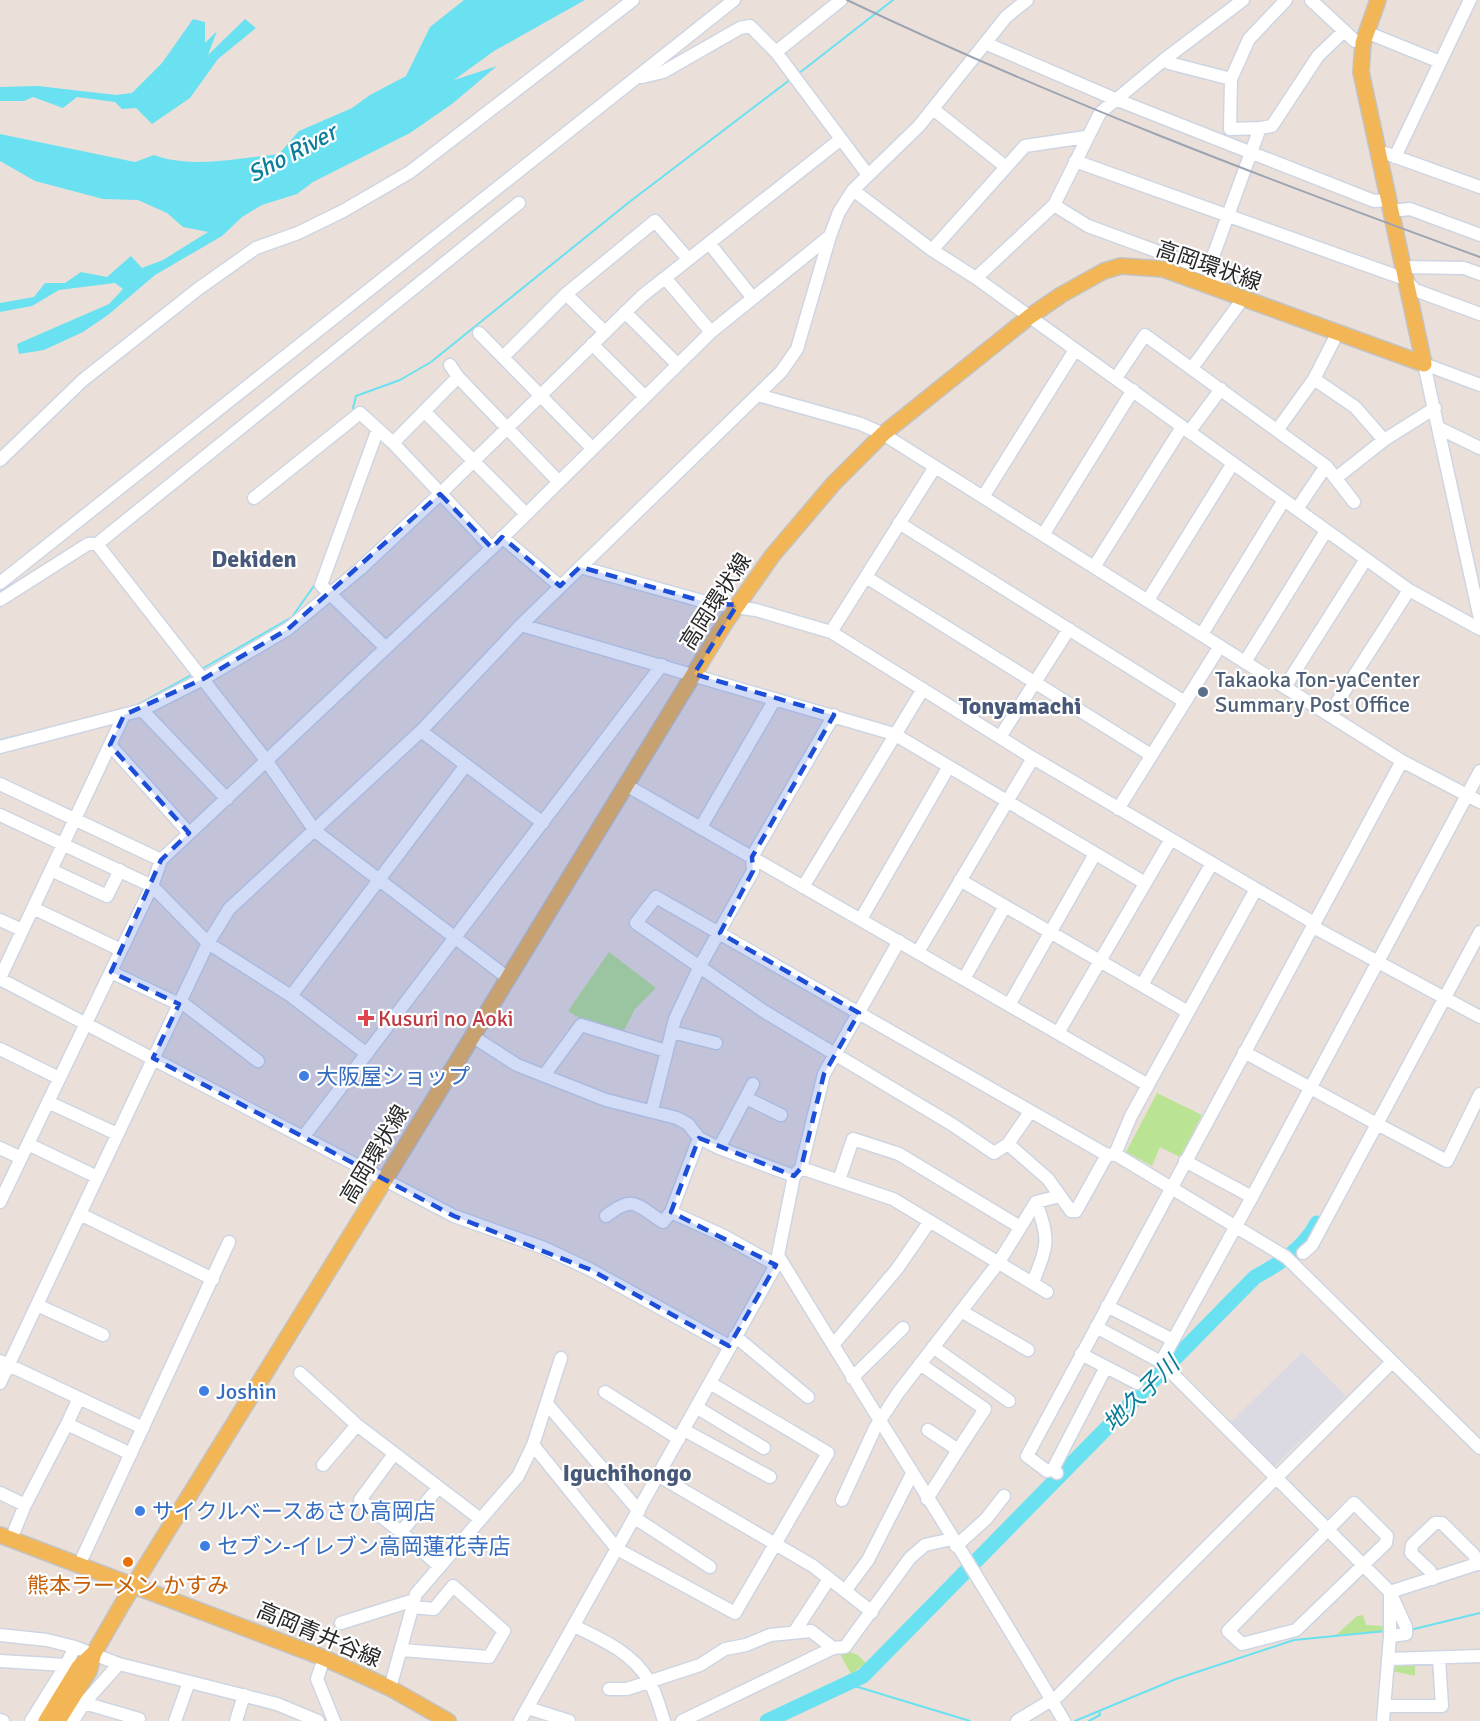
<svg xmlns="http://www.w3.org/2000/svg" width="1480" height="1721" font-family="Signika,'Noto Sans JP',sans-serif">
  <rect width="100%" height="100%" fill="#ebe0d9"/>
  <path fill="#dbdae3" d="M1302 1352 1346 1396 1275 1466 1230 1423Z"/>
  <path fill="#bbe394" d="M609 952 656 988 635 1009 622 1034 581 1019 568 1011Z
    M1157 1093 1202 1115 1180 1157 1160 1147 1152 1166 1126 1152Z
    M1363 1615 1366 1625 1383 1626 1385 1631 1336 1635 1357 1616Z
    M847 1651 858 1655 866 1663 851 1674 840 1654Z
    M1397 1663H1415V1676L1392 1671 1393 1665Z"/>
  <path fill="#69e1f0" d="M464 0H585L494 51 454 80 497 66 452 104 410 133 313 182 297 194 262 205 242 217 222 236 155 275 108 315 83 332 44 350 19 354 17 344 109 304 123 289 115 283 59 290 32 306 0 312V303L34 297 45 283H65L81 272 107 277 131 256 142 268 163 260 208 232 183 227 167 213 138 200 103 199 35 181 0 161V134L135 162 154 155C191 169 240 158 279 154L299 131 352 108 370 95 406 76 430 27Z
    M193 19 205 22V43L217 31 208 55 245 19 256 28 218 59 190 98 152 124 136 108 122 109 115 102 77 97 63 108 33 97 24 101H0V87L38 86 116 95 132 93 162 63Z"/>
  <g fill="none" stroke-linecap="round" stroke-linejoin="round">
    <path stroke="#69e1f0" stroke-width="2" d="M798 74 893 0
      M357 412 353 408 356 396 400 380 431 362 628 203 791 79
      M200 670 292 617 316 583
      M137 705 193 674
      M0 740 42 730
      M1410 1630 1480 1613
      M848 1684 970 1721
      M1075 1721 1176 1679 1294 1640 1386 1631
      M1089 1721 1100 1715 1099 1711"/>
    <path stroke="#69e1f0" stroke-width="15" d="M767 1721 863 1676 1255 1277C1281 1263 1303 1249 1317 1223"/>
    <defs>
      <path id="minor" d="M1311 0 1355 41 1363 43
        M1366 32 1440 62
        M985 43 1115 99 1374 201 1389 200
        M776 52 841 0
        M1165 59 1169 63 1231 79 1230 129 1260 128 1208 270
        M642 77 663 72 740 28 750 26 776 52 868 175
        M1231 79 1249 39 1286 0
        M933 109 1006 167
        M1260 128 1272 126 1318 56 1344 31
        M1379 154 1385 153 1480 187
        M1395 157 1470 0
        M1075 161 1405 279 1415 290 1480 314
        M853 190 932 250 976 278 1409 590 1480 629
        M1054 205 1088 226 1208 270 1220 291
        M1391 211 1410 209 1480 235
        M709 243 752 297
        M932 250 1025 146 1086 137
        M1403 267 1464 268 1480 274
        M976 278 1054 205 1100 113 1165 59 1243 0
        M666 279 711 332
        M566 294 605 332
        M625 312 678 365
        M479 333 592 448
        M592 344 645 397
        M504 356 566 294 655 221 688 259
        M1424 364 1480 619
        M1424 364 1480 385
        M450 365 458 377 558 481
        M1192 368 1242 300
        M458 377 393 443 492 548
        M1116 378 1145 335 1326 466 1354 502
        M1314 379 1355 407 1384 440
        M758 395 861 424 883 434 1402 761 1480 802
        M424 411 525 513
        M1439 428 1480 448
        M378 429 321 585 386 648
        M1278 429 1314 379 1337 334
        M1189 432 1221 389
        M0 460 83 380 198 289 256 248 298 233 343 211 410 172 633 0
        M1336 478 1384 440 1435 408
        M983 497 1075 350
        M254 498 360 413 393 443
        M1297 509 1326 466
        M899 523 1185 702
        M1043 535 1133 390
        M502 537 560 586
        M97 544 519 203
        M580 567 709 603 756 610 831 632 1033 758 1314 923 1317 929 1480 1017
        M1094 567 1182 427
        M866 577 1151 755
        M0 583 734 0
        M0 600 88 544H97L266 760 315 831 508 978
        M1148 600 1233 463
        M521 625 894 734 1145 883
        M831 632 935 467
        M1202 634 1284 500
        M1245 662 1326 531
        M1285 687 1366 559
        M142 710 227 799
        M1329 715 1409 590
        M421 731 543 823
        M1000 737 1069 629
        M110 745 189 833
        M0 747 142 710 203 679 288 629 360 569 440 494 642 296 841 139
        M0 784 161 860
        M626 785 1148 1085
        M1118 809 1220 646
        M0 815 152 886 0 1202
        M701 827 775 699
        M51 870 107 896 120 870
        M960 880 1188 1012
        M803 887 923 689
        M1256 889 1131 1116 1115 1154 1286 1257 1480 1448
        M33 908 121 950
        M861 919 948 768
        M0 920 22 930
        M1480 932 1377 1124 1447 1161 1480 1094
        M918 952 1033 758
        M111 972 179 1004
        M0 978 124 715
        M0 979 454 1216 544 1248 591 1270 729 1346
        M964 979 1005 906
        M1142 985 1212 863
        M291 996 466 765
        M180 1001 258 1061
        M1009 1005 1095 854
        M672 1032 716 1043
        M1058 1033 1171 839
        M472 1036 517 1065 606 1100 677 1118 688 1124 699 1138 719 1148 794 1176
        M0 1049 59 1078
        M1244 1052 1377 1124 1312 1245 1303 1253
        M367 1054 291 996 208 943 152 886 161 860 492 548 711 332 830 236
        M545 1074 581 1025 666 1051
        M746 1098 781 1115
        M48 1102 117 1134
        M652 1110 675 1019 700 966 753 871 752 857 834 715
        M1030 1112 1008 1144 994 1153 953 1125 765 1012 636 923 656 897 1107 1155 1115 1154
        M304 1136 662 665
        M28 1144 97 1177
        M1008 1144 1048 1179 1071 1211H1076L1107 1155
        M0 1148 21 1158
        M719 1148 753 1084
        M1185 1161 1252 1197
        M801 1168 893 1199 1047 1292
        M839 1180 853 1139 899 1154 1020 1227
        M671 1212 724 1236 776 1265
        M80 1214 213 1279
        M606 1216C634 1194 636 1205 663 1222L671 1212 699 1138
        M779 1257C873 1412 972 1564 1064 1721
        M1033 1282C1048 1244 1050 1241 1036 1202
        M37 1305 103 1335
        M1107 1306 1173 1340
        M961 1311 1028 1350
        M1096 1327 1161 1362
        M735 1336 808 1397
        M833 1345 897 1269 930 1221
        M933 1347 1009 1401
        M0 1361 143 1428
        M920 1364 985 1409 958 1450 928 1430
        M1106 1367 1137 1383
        M300 1373 357 1425 479 1518
        M852 1378 903 1328
        M0 1383 208 943 229 909 421 731 521 625 781 372 797 349 830 236 839 212 853 190 919 126 1006 17 1027 0
        M605 1392 679 1439
        M79 1398 67 1424 131 1454
        M547 1404 639 1511
        M696 1407 764 1448
        M684 1430 770 1477
        M533 1445 617 1549 735 1613 828 1453 710 1383
        M394 1454 360 1500 401 1532 439 1566
        M323 1465 357 1425
        M1053 1469 1106 1367 1081 1354
        M1057 1473 1053 1469 1047 1471 1027 1456 1402 761
        M659 1476 813 1566 872 1612
        M0 1493 25 1505 67 1424
        M927 1499 958 1450
        M842 1500 875 1428 898 1393 999 1262 1036 1202 1060 1196
        M1354 1503 1387 1536 1386 1543 1296 1630 1242 1644 1228 1631Z
        M635 1518 710 1567
        M401 1532 438 1488
        M11 1539 25 1505
        M956 1546 986 1519 1004 1496
        M79 1565 229 1242
        M1433 1579 1430 1571 1411 1553 1412 1545 1435 1523H1442L1474 1555 1478 1564
        M845 1591 868 1560 912 1474
        M341 1623 414 1600
        M574 1626C603 1640 633 1653 649 1681 656 1693 660 1708 664 1721
        M795 1631 829 1579
        M0 1635 47 1640 75 1647 119 1664 277 1704 318 1721
        M1390 1636V1592L1480 1563
        M402 1650 489 1657 504 1631 453 1586 434 1609 412 1607
        M324 1658 317 1679 334 1721
        M1389 1659 1480 1656
        M0 1661 66 1665 75 1647
        M390 1688 416 1594 518 1476 533 1445 561 1358
        M609 1689H627L700 1665 725 1649 746 1645 770 1635 811 1631 833 1648 845 1647 910 1558 925 1545 952 1539
        M84 1703 139 1719
        M1385 1706H1442L1439 1658
        M528 1708 569 1721
        M0 1720 3 1721
        M31 1721 66 1665
        M73 1721 84 1703 119 1664
        M175 1721 189 1682
        M236 1721 244 1695
        M520 1721 776 1265 794 1176 801 1168 824 1074 899 941
        M682 1721 833 1648
        M1017 1721 1058 1696 1392 1362
        M1383 1721 1390 1636 1406 1634V1627L1390 1592 1161 1362 1252 1197 1480 771"/>
      <path id="major" d="M1378 0 1363 43 1361 72 1424 364
        M0 1535 324 1658 390 1688 448 1721
        M46 1721 79 1667 94 1653
        M58 1721 89 1671 94 1653 124 1601 386 1178 725 623 772 556 834 483 883 434 1029 317 1061 295 1104 271 1121 266 1163 269 1424 364"/>
    </defs>
    <use href="#minor" stroke="#ced5e2" stroke-width="15"/>
    <use href="#major" stroke="#c3c3c3" stroke-width="18"/>
    <use href="#minor" stroke="#fff" stroke-width="12"/>
    <use href="#major" stroke="#f2b656" stroke-width="15"/>
    <path stroke="#9ca3b3" stroke-width="2" d="M847 0C1053 98 1266 179 1480 257"/>
  </g>
  <path fill="#1d4ed8" fill-opacity="0.2" stroke="#1d4ed8" stroke-width="4.5" stroke-dasharray="12 8" stroke-linejoin="round" d="M440 494 492 548 502 537 560 586 580 567 709 603 737 605 694 674 834 715 752 857 753 871 720 933 859 1013 824 1074 801 1168 794 1176 699 1138 671 1212 776 1265 729 1346 591 1270 454 1216 153 1058 179 1004 111 972 161 860 189 833 110 745 124 715 203 679 288 629Z"/>
  <circle fill="#5c6f8a" stroke="#fff" stroke-width="2" cx="1203" cy="692" r="6"/>
  <path fill="#e0444e" stroke="#fff" stroke-width="2" d="M363 1009h6v6h6v6h-6v6h-6v-6h-6v-6h6z"/>
  <g fill="#3f7fe0" stroke="#fff" stroke-width="2">
    <circle cx="304" cy="1076" r="6"/>
    <circle cx="204" cy="1391" r="6"/>
    <circle cx="140" cy="1511" r="6"/>
    <circle cx="205" cy="1546" r="6"/>
  </g>
  <circle fill="#e8710a" stroke="#fff" stroke-width="2" cx="128" cy="1562" r="6"/>
  <g text-anchor="middle" stroke-width="4.5" stroke-linejoin="round" paint-order="stroke">
    <g font-size="22" fill="#282828" stroke="#fff">
      <text transform="translate(1209 265) rotate(19)" y="8">高岡環状線</text>
      <text transform="translate(715 601) rotate(-57)" y="8">高岡環状線</text>
      <text transform="translate(374 1154) rotate(-59)" y="8">高岡環状線</text>
      <text transform="translate(319 1634) rotate(23)" y="8">高岡青井谷線</text>
    </g>
    <g font-size="22" fill="#4e5e75" stroke="#fff" text-anchor="start">
      <text x="1215" y="687">Takaoka Ton-yaCenter<tspan x="1215" dy="25">Summary Post Office</tspan></text>
    </g>
    <g font-size="22" fill="#be3a42" stroke="#fff" text-anchor="start">
      <text x="378" y="1026">Kusuri no Aoki</text>
    </g>
    <g font-size="22" fill="#366cbe" stroke="#fff" text-anchor="start">
      <text x="316" y="1084">大阪屋ショップ</text>
      <text x="216" y="1399">Joshin</text>
      <text x="152" y="1519">サイクルベースあさひ高岡店</text>
      <text x="217" y="1554">セブン-イレブン高岡蓮花寺店</text>
    </g>
    <g font-size="22" fill="#c56008" stroke="#fff">
      <text x="128" y="1593">熊本ラーメン かすみ</text>
    </g>
    <g font-size="24" font-style="italic" fill="#0b7e99" stroke="#fff">
      <text transform="translate(292 153) rotate(-28)" y="8">Sho River</text>
      <text transform="translate(1141 1394) rotate(-45)" y="8">地久子川</text>
    </g>
    <g font-size="24" font-weight="bold" fill="#485879" stroke="#fff">
      <text x="254" y="567">Dekiden</text>
      <text x="1020" y="714">Tonyamachi</text>
      <text x="627" y="1481">Iguchihongo</text>
    </g>
  </g>
</svg>
